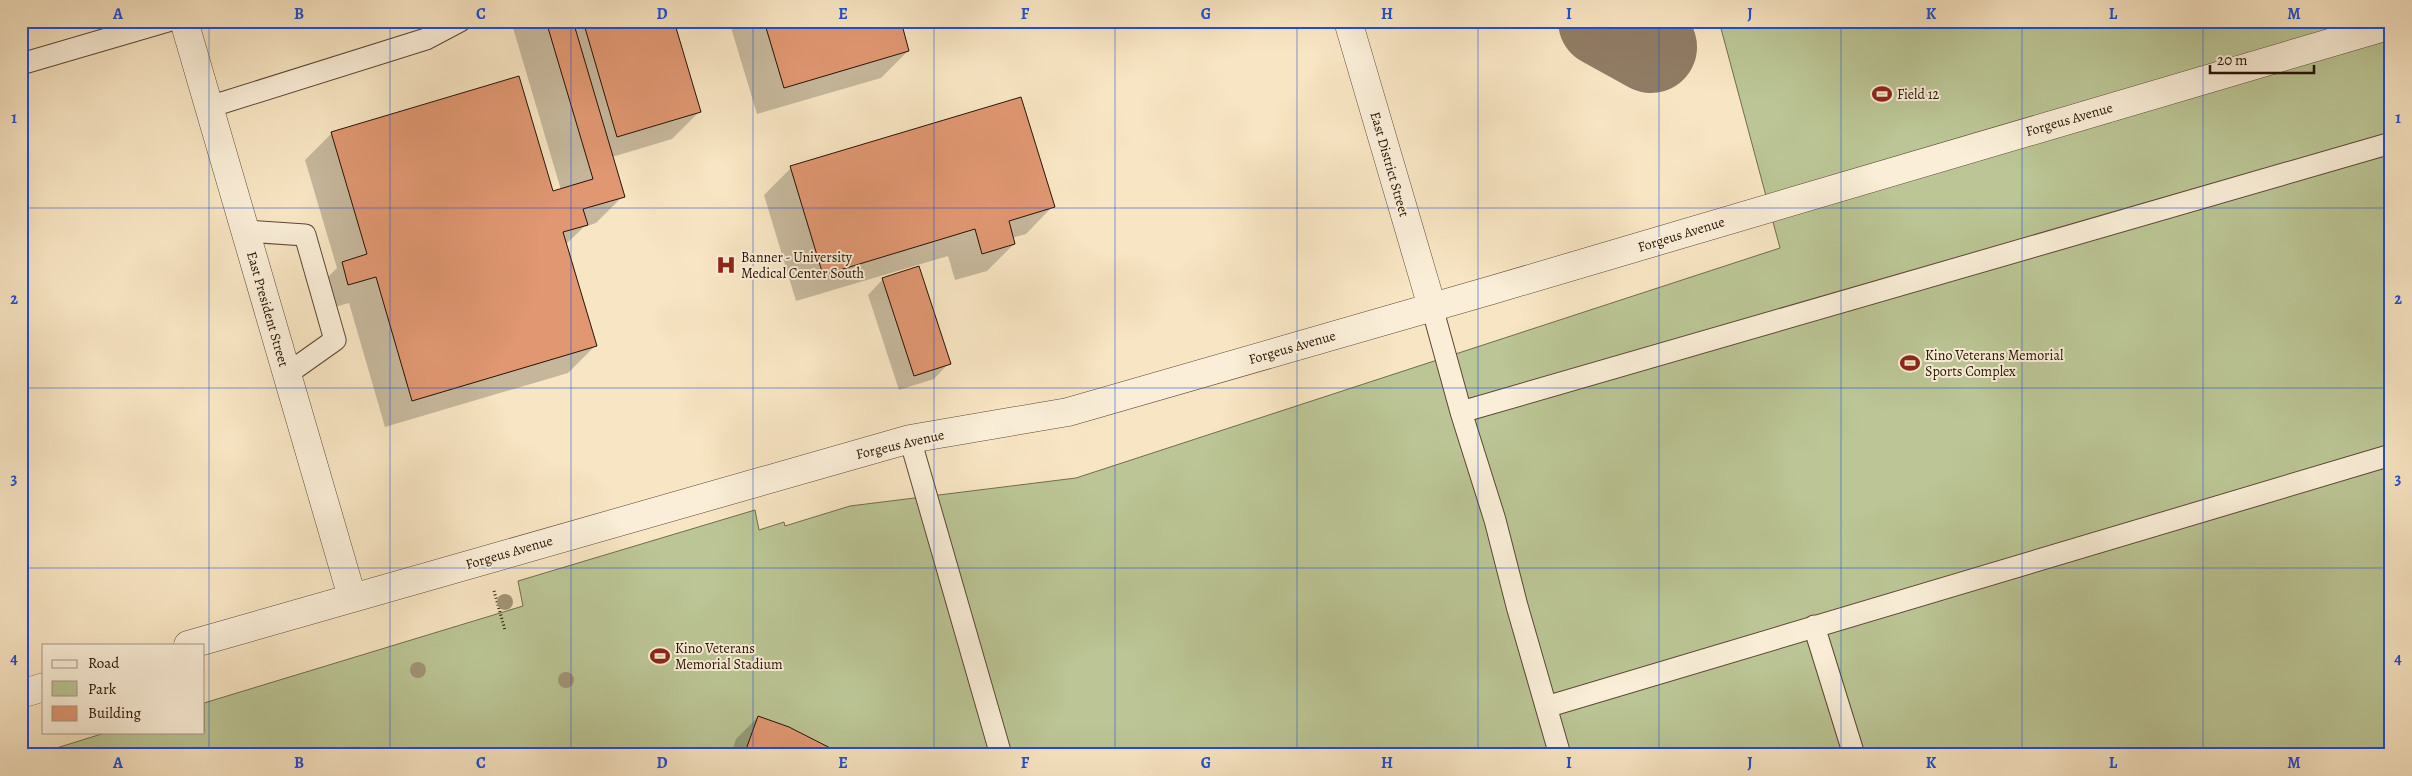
<svg xmlns="http://www.w3.org/2000/svg" width="2412" height="776" font-family="Alegreya,serif">
  <rect width="100%" height="100%" fill="#f8e5c3"/>
  <filter id="stains"><feTurbulence type="fractalNoise" baseFrequency=".004" numOctaves="4"/><feColorMatrix values="0 0 0 0 .2 0 0 0 0 .09 0 0 0 0 .02 0 0 0 .5 -.17"/></filter>
  <radialGradient id="worn" r=".72"><stop offset=".6" stop-color="#630" stop-opacity="0"/><stop offset="1" stop-color="#630" stop-opacity=".3"/></radialGradient>
  <path fill="#bbc595" stroke="#716c4d" d="M1719 21H2391V755H34L108 732H204V703L523 606 518 581 755 510 759 530 784 522 785 526 850 506 1076 478 1780 248Z"/>
  <path fill="#0003" d="M511 21H673L699 112 672 139 612 157 623 196 596 223 584 227 565 245 595 346 568 373 385 427 349 303 321 311 315 290 337 268 305 160 332 133 552 192 561 190Z
    M729 21H899L908 51 881 78 757 114Z
    M791 168 1053 206 1026 234 1012 238 1014 244 987 271 955 280 948 256 796 301 764 195Z
    M883 279 949 363 934 379 899 390 868 295Z
    M758 717 842 755H731L736 739Z"/>
  <g fill="none" stroke-linecap="round" stroke-linejoin="round">
    <path stroke="#907c64" stroke-width="92" d="M1604 21 1651 47"/>
  </g>
  <path fill="#e09772" stroke="#271205" d="M546 21H573L625 197 583 209 588 225 563 232 597 346 412 401 376 277 348 285 342 262 367 254 331 132 519 76 553 191 593 179Z
    M583 21H674L701 112 617 137Z
    M764 21H901L909 51 784 88Z
    M1021 97 1055 207 1009 221 1015 244 982 254 975 229 823 275 790 166Z
    M919 266 951 364 914 376 882 278Z
    M758 716 789 727 844 755H744Z"/>
  <g fill="none" stroke-linecap="round" stroke-linejoin="round">
    <defs>
      <path id="lane" d="M21 64 168 21
        M209 107 426 39 460 21
        M245 231 305 235 335 340 287 374
        M1432 307 1461 412 1495 520 1517 606 1560 755
        M1461 412 2391 143
        M910 439 1001 755
        M1814 626 1854 755
        M1546 707 2391 455"/>
      <path id="street" d="M184 21 352 597
        M1348 21 1432 307
        M188 645 910 439 1068 412 1492 290 2391 25
        M21 694 44 687"/>
    </defs>
    <use href="#lane" stroke="#5b4734" stroke-width="23"/>
    <use href="#street" stroke="#5b4734" stroke-width="29"/>
    <path stroke="#271205" stroke-width="3" stroke-dasharray="1 2.5" stroke-linecap="butt" d="M494 591 505 630"/>
    <use href="#lane" stroke="#faeed8" stroke-width="21"/>
    <use href="#street" stroke="#faeed8" stroke-width="28"/>
  </g>
  <g fill="#a29476">
    <circle cx="505" cy="602" r="8"/>
    <circle cx="418" cy="670" r="8"/>
    <circle cx="566" cy="680" r="8"/>
  </g>
  <path fill="none" stroke="#1d4ed8" stroke-width="1" stroke-opacity="0.55" d="M209 21V755M390 21V755M571 21V755M753 21V755M934 21V755M1115 21V755M1297 21V755M1478 21V755M1659 21V755M1841 21V755M2022 21V755M2203 21V755M21 208H2391M21 388H2391M21 568H2391"/>
  <defs>
    <symbol id="stadium-bare" viewBox="-9 -9 18 18"><path d="M0-5a6.5 5 0 1 0 0 10a6.5 5 0 1 0 0-10ZM-3.5-1.8h7v3.6h-7Z" fill="#8f2418" stroke="#faeed8" stroke-width="2.5" paint-order="stroke"/></symbol>
    <symbol id="hospital-bare" viewBox="-9 -9 18 18"><path d="M-5-5h3v3.5h4V-5h3V5h-3V1.5h-4V5h-3Z" fill="#8f2418" stroke="#faeed8" stroke-width="2.5" paint-order="stroke"/></symbol>
  </defs>
  <g fill-rule="evenodd">
    <use href="#stadium-bare" x="1868" y="80" width="28" height="28"/>
    <use href="#hospital-bare" x="712" y="251" width="28" height="28"/>
    <use href="#stadium-bare" x="1896" y="349" width="28" height="28"/>
    <use href="#stadium-bare" x="646" y="642" width="28" height="28"/>
  </g>
  <g text-anchor="middle" stroke-width="4" stroke-linejoin="round" paint-order="stroke">
    <g font-size="14" fill="#271205" stroke="#faeed8" text-anchor="start">
      <text x="1897" y="99">Field 12</text>
      <text x="741" y="262">Banner - University<tspan x="741" dy="16">Medical Center South</tspan></text>
      <text x="1925" y="360">Kino Veterans Memorial<tspan x="1925" dy="16">Sports Complex</tspan></text>
      <text x="675" y="653">Kino Veterans<tspan x="675" dy="16">Memorial Stadium</tspan></text>
    </g>
    <g font-size="14" fill="#271205" stroke="#faeed8">
      <text transform="translate(2069 119) rotate(-16)" y="5">Forgeus Avenue</text>
      <text transform="translate(1390 164) rotate(74)" y="5">East District Street</text>
      <text transform="translate(1681 234) rotate(-17)" y="5">Forgeus Avenue</text>
      <text transform="translate(268 309) rotate(74)" y="5">East President Street</text>
      <text transform="translate(1292 347) rotate(-16)" y="5">Forgeus Avenue</text>
      <text transform="translate(900 444) rotate(-13)" y="5">Forgeus Avenue</text>
      <text transform="translate(509 552) rotate(-16)" y="5">Forgeus Avenue</text>
    </g>
  </g>
  <rect width="2412" height="776" fill="none" stroke="#f8e5c3" stroke-width="55"/>
  <rect x="42" y="644" width="162" height="90" fill="#faeed8" stroke="#a69684"/>
  <rect x="52" y="660" width="25" height="8" fill="#faeed8" stroke="#a69684"/>
  <text x="88" y="668" font-size="15" fill="#271205">Road</text>
  <rect x="52" y="681" width="25" height="15" fill="#bbc595" stroke="#a69684"/>
  <text x="88" y="694" font-size="15" fill="#271205">Park</text>
  <rect x="52" y="706" width="25" height="15" fill="#e09772" stroke="#a69684"/>
  <text x="88" y="718" font-size="15" fill="#271205">Building</text>
  <path d="M2210 65v8h104v-8" fill="none" stroke="#271205" stroke-width="2.5"/>
  <text x="2217" y="65" font-size="15" fill="#271205" stroke="#faeed8" stroke-width="4" paint-order="stroke">20 m</text>
  <rect x="28" y="28" width="2356" height="720" fill="none" stroke="#1d4ed8" stroke-width="2"/>
  <g font-size="16" text-anchor="middle" font-weight="bold" fill="#1d4ed8">
    <text x="118" y="19">A</text>
    <text x="299" y="19">B</text>
    <text x="481" y="19">C</text>
    <text x="662" y="19">D</text>
    <text x="843" y="19">E</text>
    <text x="1025" y="19">F</text>
    <text x="1206" y="19">G</text>
    <text x="1387" y="19">H</text>
    <text x="1569" y="19">I</text>
    <text x="1750" y="19">J</text>
    <text x="1931" y="19">K</text>
    <text x="2113" y="19">L</text>
    <text x="2294" y="19">M</text>
    <text x="14" y="123">1</text>
    <text x="2398" y="123">1</text>
    <text x="14" y="304">2</text>
    <text x="2398" y="304">2</text>
    <text x="14" y="484">3</text>
    <text x="2398" y="484">3</text>
    <text x="14" y="664">4</text>
    <text x="2398" y="664">4</text>
    <text x="118" y="768">A</text>
    <text x="299" y="768">B</text>
    <text x="481" y="768">C</text>
    <text x="662" y="768">D</text>
    <text x="843" y="768">E</text>
    <text x="1025" y="768">F</text>
    <text x="1206" y="768">G</text>
    <text x="1387" y="768">H</text>
    <text x="1569" y="768">I</text>
    <text x="1750" y="768">J</text>
    <text x="1931" y="768">K</text>
    <text x="2113" y="768">L</text>
    <text x="2294" y="768">M</text>
  </g>
  <rect width="100%" height="100%" filter="url(#stains)"/>
  <rect width="100%" height="100%" fill="url(#worn)"/>
</svg>
